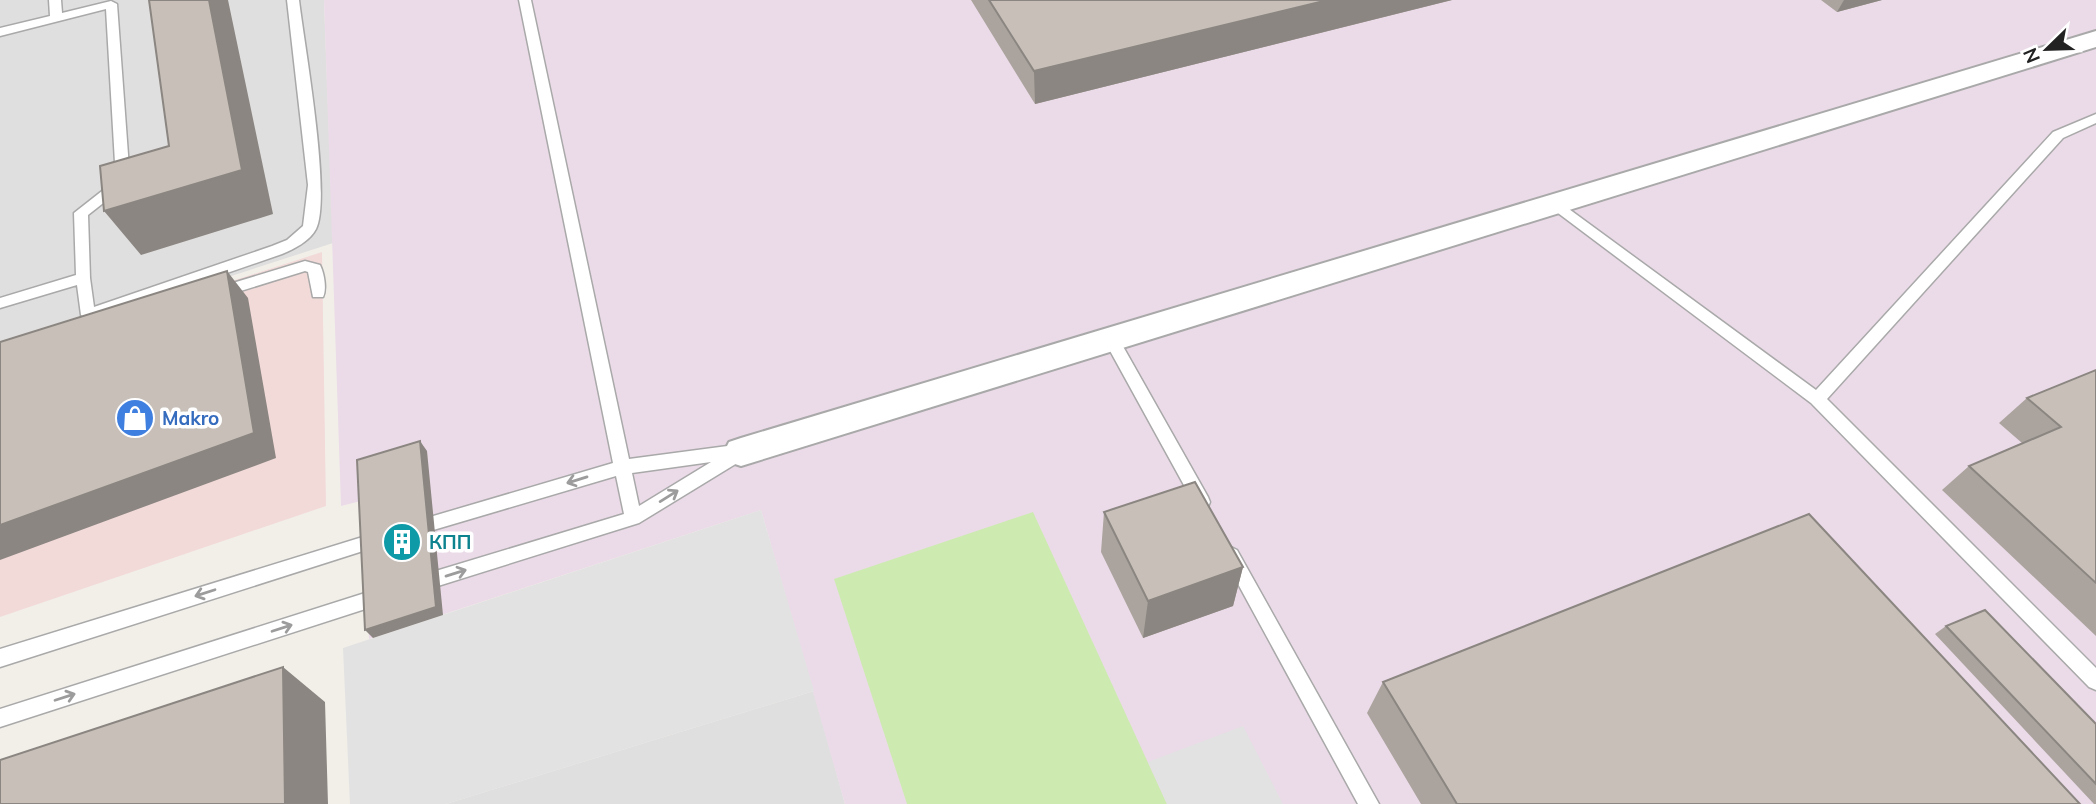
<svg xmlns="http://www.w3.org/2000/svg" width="2096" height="804" font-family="Mulish,sans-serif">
  <rect width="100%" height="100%" fill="#f2efe9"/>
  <path fill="#e0dfdf" d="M0 0H324L333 243 0 351Z
    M814 691 845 804H446Z"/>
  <path fill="#f2dad9" d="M322 252 326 506 0 617V356Z"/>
  <path fill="#ebdbe8" d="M324 0H2096V804H845L761 510 369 639 361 501 341 506Z"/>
  <path fill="#cdebb0" d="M1033 512 1167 804H907L834 579Z"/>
  <path fill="#e2e2e2" d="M761 510 814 691 446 804H350L343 648Z
    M1243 726 1283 804H1167L1148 762Z"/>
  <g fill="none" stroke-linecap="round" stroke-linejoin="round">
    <defs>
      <path id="lane" d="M49 0H61L62 13 111 1 117 4 130 182 88 215 90 278 94 307 272 246 287 240 303 226 308 185 287 0H299C304 43 332 197 316 229 310 241 294 249 282 254L88 321 81 315 77 285 0 308V298L76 275 74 213 116 180 106 9 0 36V28L50 16Z
        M519 0H531L629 459 735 445 747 447 749 452 747 457 639 523 422 591 416 589 413 583 416 577 624 514 616 476 413 536 407 534 404 529 407 524 413 522 613 463ZM711 462 639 506 632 473Z
        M2096 114V123L2063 138 1827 399 2096 668V690L2089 687 1811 403 1546 204 1548 201H1558L1816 390 2053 132Z
        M305 261 320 265C324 273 327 289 323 297H313L308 272 305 271 218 298 211 293 213 289Z
        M1111 332 1116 334 1208 497 1210 502 1208 507 1202 509 1196 507 1103 338Z
        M382 531 388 533 391 538 388 543 0 667V649Z
        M1231 547 1237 550 1379 804H1358L1225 560 1222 555 1225 550Z
        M384 587 390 589 393 595 390 601 0 727V709Z"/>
      <path id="street" d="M2096 31V47L741 466 729 462 724 452 729 442 741 438Z"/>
    </defs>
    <use href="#lane" stroke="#a9a9a9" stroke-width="3"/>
    <use href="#street" stroke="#a9a9a9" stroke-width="4"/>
    <use href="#lane" fill="#fff" fill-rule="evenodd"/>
    <use href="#street" fill="#fff" fill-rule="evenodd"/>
  </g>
  <path fill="#aba49e" d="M971 0H1452L1035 104Z
    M1821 0H1882L1837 12Z
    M2096 370V636L1942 490 1969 466 2022 443 1999 423 2027 398Z
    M1104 512 1243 567 1233 606 1143 638 1101 552Z
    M1946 626 2096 724V804H2094L1935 634Z
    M1383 682 2080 804H1421L1367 713Z"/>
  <path fill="#8b8681" d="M209 0H228L273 214 141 255 104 211 242 170Z
    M1328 0H1452L1035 104 1034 71Z
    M1844 0H1882L1837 12Z
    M227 271 248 298 276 458 0 560V525Z
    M420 441 427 451 443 615 373 638 365 630Z
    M1243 567 1233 606 1143 638 1148 601Z
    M283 667 325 702 328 804H285Z"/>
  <path fill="#c7bfb8" stroke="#8b8681" stroke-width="2" d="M149 0H209L242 170 104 211 100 166 169 146Z
    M989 0H1328L1034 71Z
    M227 271 254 433 0 525V342Z
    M2096 370V583L1969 466 2061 427 2027 398Z
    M420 441 436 607 365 630 357 460Z
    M1195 482 1243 567 1148 601 1104 512Z
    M1809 514 2080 804H1457L1383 682Z
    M1985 610 2096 724V784L1946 626Z
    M283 667 285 804H0V760Z"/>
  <defs><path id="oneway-shaft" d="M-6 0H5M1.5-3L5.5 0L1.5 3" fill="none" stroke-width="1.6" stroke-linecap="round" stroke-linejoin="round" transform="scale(1.75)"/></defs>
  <g stroke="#9c9c9c">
    <use href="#oneway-shaft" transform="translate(577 480) rotate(163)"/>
    <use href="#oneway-shaft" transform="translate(669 496) rotate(-32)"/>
    <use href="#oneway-shaft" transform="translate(456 573) rotate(-17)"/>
    <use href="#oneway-shaft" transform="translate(205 593) rotate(162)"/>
    <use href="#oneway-shaft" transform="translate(282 628) rotate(-18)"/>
    <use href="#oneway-shaft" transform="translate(65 697) rotate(-18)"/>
  </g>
  <defs>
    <symbol id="shop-disc" viewBox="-11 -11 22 22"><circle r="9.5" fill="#3f7fe0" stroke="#fff"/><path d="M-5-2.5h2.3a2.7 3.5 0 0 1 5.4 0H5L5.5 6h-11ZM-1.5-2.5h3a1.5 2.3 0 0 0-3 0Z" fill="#fff"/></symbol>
    <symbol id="building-disc" viewBox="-11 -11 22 22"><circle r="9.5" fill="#0f9aa8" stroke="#fff"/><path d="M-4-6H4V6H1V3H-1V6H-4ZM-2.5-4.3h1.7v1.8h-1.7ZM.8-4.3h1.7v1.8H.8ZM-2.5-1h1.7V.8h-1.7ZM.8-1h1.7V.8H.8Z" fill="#fff"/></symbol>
  </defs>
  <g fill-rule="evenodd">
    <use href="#shop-disc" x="113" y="396" width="44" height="44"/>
    <use href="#building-disc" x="380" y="520" width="44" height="44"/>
  </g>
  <g text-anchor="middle" stroke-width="7" stroke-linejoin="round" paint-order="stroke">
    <g font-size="19" font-weight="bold" fill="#366cbe" stroke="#fff" text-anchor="start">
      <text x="162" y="425">Makro</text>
    </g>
    <g font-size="19" font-weight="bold" fill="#0d838f" stroke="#fff" text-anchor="start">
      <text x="429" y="549">КПП</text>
    </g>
  </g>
  <g transform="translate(2047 49) rotate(247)" stroke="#ffffff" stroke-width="5" paint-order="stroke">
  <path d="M0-5L12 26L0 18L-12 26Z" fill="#222222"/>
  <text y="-10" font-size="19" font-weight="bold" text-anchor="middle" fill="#222222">N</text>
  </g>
</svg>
